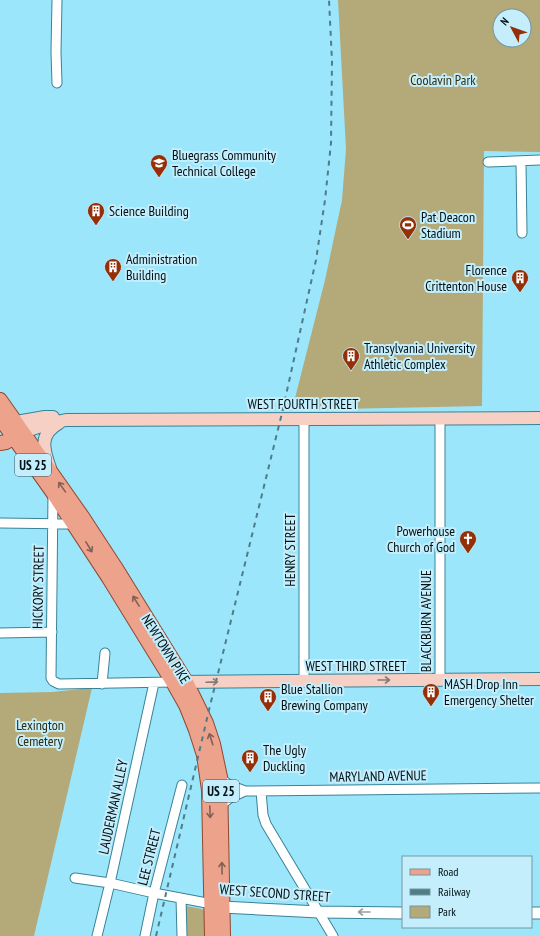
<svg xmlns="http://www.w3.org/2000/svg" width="540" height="936" font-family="'PT Sans Narrow',sans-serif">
  <rect width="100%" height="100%" fill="#9ce6fb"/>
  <path fill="#b3a979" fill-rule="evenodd" d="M338 0H540V152L484 151 482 406 292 410 325 280 342 200 346 149ZM500 16H524V40H500Z
    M92 688 34 936H0V693L52 692Z
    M186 906 202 909 206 912V936H187Z"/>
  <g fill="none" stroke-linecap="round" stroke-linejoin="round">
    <defs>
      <path id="minor" d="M57 0 56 52 57 83
        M488 162 540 160
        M521 162 522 233
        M53 494 51 678 53 681 59 684 173 682
        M0 523 74 524
        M0 633 52 632
        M440 680V418
        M304 681V419
        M102 684 105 653
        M220 777 229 785 245 791 540 788
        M261 791 263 815 266 824 333 936
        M221 805 230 798 245 791
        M75 878 110 883 154 893 212 904
        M181 898 182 936
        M97 936 110 883 154 683
        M145 936 154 893 182 785"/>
      <path id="tertiary" d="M216 905 222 907 319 912 403 913
        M531 913H540"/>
      <path id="secondary" d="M16 422 45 417H53
        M23 432 47 424 66 420 540 418
        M50 468C43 449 39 434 59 423
        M178 682 540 679"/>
      <path id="primary" d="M0 400 83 518 115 567 186 682 206 723 213 744 220 777 223 936
        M0 418 52 491 109 578 173 682 186 705 196 730 204 755 209 790 212 936
        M0 443 6 442 21 433"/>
    </defs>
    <use href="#minor" stroke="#398397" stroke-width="11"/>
    <use href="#tertiary" stroke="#398397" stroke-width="13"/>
    <use href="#secondary" stroke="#398397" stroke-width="14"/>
    <use href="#primary" stroke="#92472f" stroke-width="16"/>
    <use href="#minor" stroke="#fff" stroke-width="9"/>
    <use href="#tertiary" stroke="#fff" stroke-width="11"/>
    <use href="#secondary" stroke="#f6d0c5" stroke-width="12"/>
    <use href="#primary" stroke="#eca28b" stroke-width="14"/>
    <path stroke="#4f7c89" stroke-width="2" stroke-dasharray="5 5" stroke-linecap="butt" d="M156 936 209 710 282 413 316 260 325 200 331 143 332 61 329 0"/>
  </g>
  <defs><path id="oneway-shaft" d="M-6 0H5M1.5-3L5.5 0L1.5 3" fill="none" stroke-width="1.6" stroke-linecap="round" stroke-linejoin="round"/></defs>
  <g stroke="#826056">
    <use href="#oneway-shaft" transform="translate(62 487) rotate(-125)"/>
    <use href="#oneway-shaft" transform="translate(89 547) rotate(58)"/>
    <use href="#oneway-shaft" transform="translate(136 601) rotate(-122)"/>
    <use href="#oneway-shaft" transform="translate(211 739) rotate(-108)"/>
    <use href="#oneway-shaft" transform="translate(210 812) rotate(88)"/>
    <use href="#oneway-shaft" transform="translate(222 868) rotate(-91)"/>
  </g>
  <g stroke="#877a76">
    <use href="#oneway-shaft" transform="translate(384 680)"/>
    <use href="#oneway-shaft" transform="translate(212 682) rotate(-2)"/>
  </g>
  <use stroke="#999fa1" href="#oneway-shaft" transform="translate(364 912) rotate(-180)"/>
  <defs>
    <symbol id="university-pin" viewBox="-11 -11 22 30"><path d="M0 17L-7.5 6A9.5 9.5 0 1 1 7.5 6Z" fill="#952f08" stroke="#c4eefb"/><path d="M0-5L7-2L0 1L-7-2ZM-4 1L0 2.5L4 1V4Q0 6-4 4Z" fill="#fff"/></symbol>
    <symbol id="building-pin" viewBox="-11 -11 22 30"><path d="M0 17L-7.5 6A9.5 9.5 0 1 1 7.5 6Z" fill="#952f08" stroke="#c4eefb"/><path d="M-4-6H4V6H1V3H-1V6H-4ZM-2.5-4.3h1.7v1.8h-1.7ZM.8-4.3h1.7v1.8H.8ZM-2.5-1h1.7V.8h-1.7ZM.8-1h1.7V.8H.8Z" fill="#fff"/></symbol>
    <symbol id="stadium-pin" viewBox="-11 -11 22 30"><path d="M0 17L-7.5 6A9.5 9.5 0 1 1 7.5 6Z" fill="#952f08" stroke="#c4eefb"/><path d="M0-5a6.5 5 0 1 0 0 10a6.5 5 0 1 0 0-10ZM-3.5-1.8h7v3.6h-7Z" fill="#fff"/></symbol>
    <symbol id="church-pin" viewBox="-11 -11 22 30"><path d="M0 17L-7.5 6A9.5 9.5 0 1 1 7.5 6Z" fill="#952f08" stroke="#c4eefb"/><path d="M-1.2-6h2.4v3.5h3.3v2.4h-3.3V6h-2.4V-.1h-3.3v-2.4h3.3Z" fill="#fff"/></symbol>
  </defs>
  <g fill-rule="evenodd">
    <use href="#university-pin" x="149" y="153" width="20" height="27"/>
    <use href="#building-pin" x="86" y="201" width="20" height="27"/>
    <use href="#stadium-pin" x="398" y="215" width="20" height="27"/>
    <use href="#building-pin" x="103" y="257" width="20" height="27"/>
    <use href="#building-pin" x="510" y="268" width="20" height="27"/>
    <use href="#building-pin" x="341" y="346" width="20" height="27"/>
    <use href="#church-pin" x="458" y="529" width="20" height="27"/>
    <use href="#building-pin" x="421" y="682" width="20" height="27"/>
    <use href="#building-pin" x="258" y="687" width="20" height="27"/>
    <use href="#building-pin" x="240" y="748" width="20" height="27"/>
  </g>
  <g text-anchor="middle" stroke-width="4" stroke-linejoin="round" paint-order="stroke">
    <g fill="#c4eefb" stroke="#3b535a" stroke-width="1">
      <rect x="15" y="454" width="36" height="22" rx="3"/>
      <rect x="203" y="780" width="36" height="22" rx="3"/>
    </g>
    <g font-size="13" font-weight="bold" fill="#001015">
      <text x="33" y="470">US 25</text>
      <text x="221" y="796">US 25</text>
    </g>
    <g font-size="14" fill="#312b0c" stroke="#c4eefb">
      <text x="443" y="85">Coolavin Park</text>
      <text x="40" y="730">Lexington<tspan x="40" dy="16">Cemetery</tspan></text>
    </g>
    <g font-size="14" fill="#001015" stroke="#c4eefb" text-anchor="start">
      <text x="172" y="160">Bluegrass Community<tspan x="172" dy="16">Technical College</tspan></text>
      <text x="109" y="216">Science Building</text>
      <text x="421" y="222">Pat Deacon<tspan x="421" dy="16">Stadium</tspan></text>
      <text x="126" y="264">Administration<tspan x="126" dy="16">Building</tspan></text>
      <text x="507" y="275" text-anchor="end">Florence<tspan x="507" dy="16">Crittenton House</tspan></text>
      <text x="364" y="353">Transylvania University<tspan x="364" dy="16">Athletic Complex</tspan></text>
      <text x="455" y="536" text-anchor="end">Powerhouse<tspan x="455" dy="16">Church of God</tspan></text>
      <text x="444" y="689">MASH Drop Inn<tspan x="444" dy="16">Emergency Shelter</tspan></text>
      <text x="281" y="694">Blue Stallion<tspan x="281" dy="16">Brewing Company</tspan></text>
      <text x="263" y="755">The Ugly<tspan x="263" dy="16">Duckling</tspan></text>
    </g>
    <g font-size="14" fill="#001015" stroke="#c4eefb">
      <text x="303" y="409">WEST FOURTH STREET</text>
      <text transform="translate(290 550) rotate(-90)" y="5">HENRY STREET</text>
      <text transform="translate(38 587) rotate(-89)" y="5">HICKORY STREET</text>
      <text transform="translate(426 621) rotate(-90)" y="5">BLACKBURN AVENUE</text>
      <text transform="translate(166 649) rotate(58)" y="5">NEWTOWN PIKE</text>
      <text x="356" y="671">WEST THIRD STREET</text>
      <text transform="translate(378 776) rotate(-1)" y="5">MARYLAND AVENUE</text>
      <text transform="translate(113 807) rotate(-78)" y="5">LAUDERMAN ALLEY</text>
      <text transform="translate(149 857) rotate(-76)" y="5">LEE STREET</text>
      <text transform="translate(275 893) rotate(4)" y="5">WEST SECOND STREET</text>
    </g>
  </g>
  <rect x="402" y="856" width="130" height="72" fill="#c4eefb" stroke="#76959f"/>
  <rect x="410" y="869" width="20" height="6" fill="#eca28b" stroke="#76959f"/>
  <text x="438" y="876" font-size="12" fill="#001015">Road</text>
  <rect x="410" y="889" width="20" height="6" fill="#4f7c89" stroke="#76959f"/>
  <text x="438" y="896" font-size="12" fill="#001015">Railway</text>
  <rect x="410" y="906" width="20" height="12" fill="#b3a979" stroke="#76959f"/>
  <text x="438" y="916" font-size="12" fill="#001015">Park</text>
  <g transform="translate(512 28) rotate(311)"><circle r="19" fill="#c4eefb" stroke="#76959f"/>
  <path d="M0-3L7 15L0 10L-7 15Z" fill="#952f08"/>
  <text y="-6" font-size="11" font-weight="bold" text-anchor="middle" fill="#001015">N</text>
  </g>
</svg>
